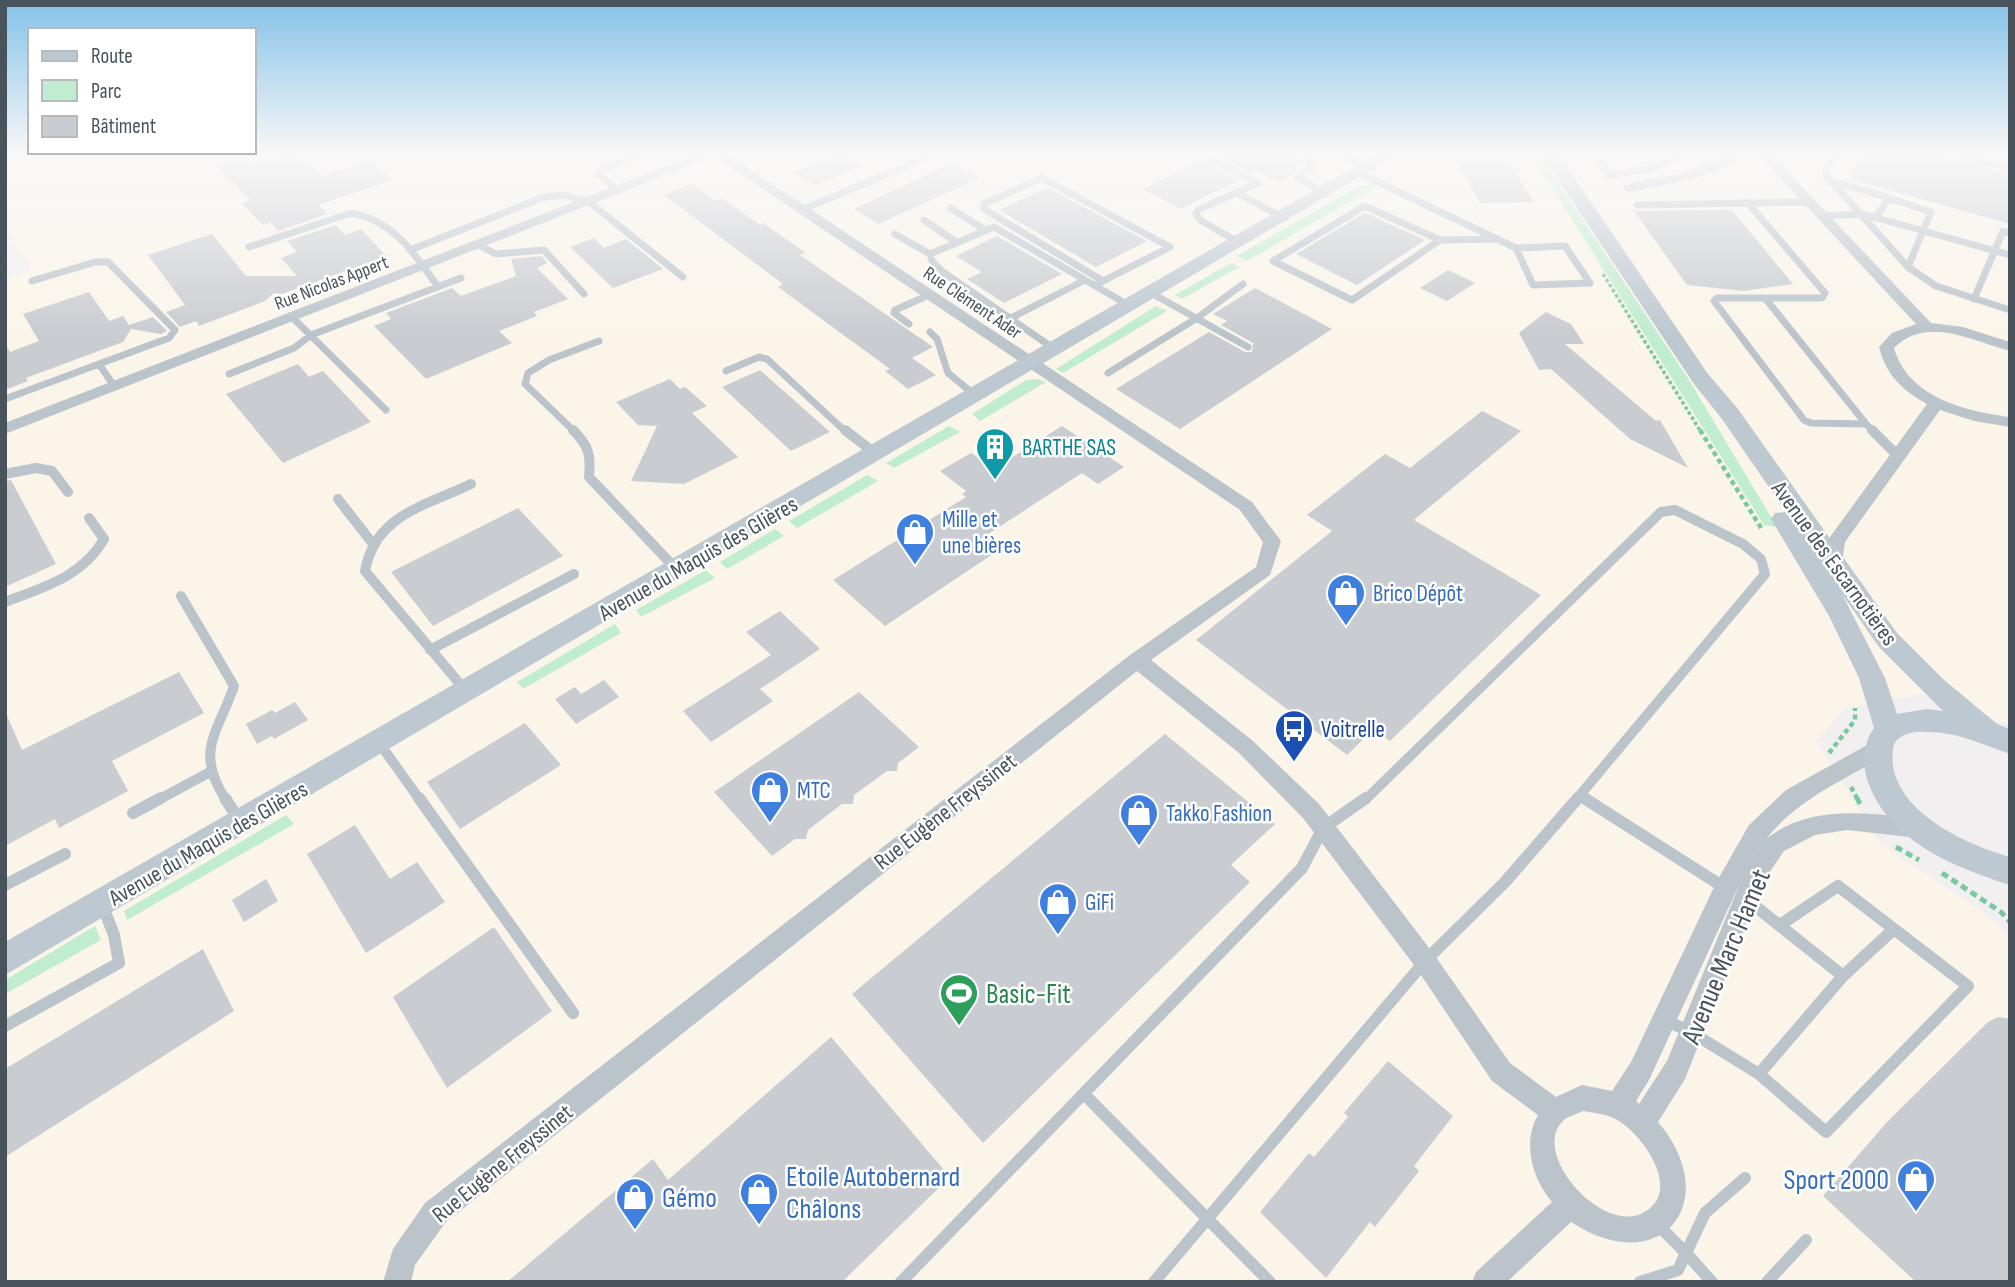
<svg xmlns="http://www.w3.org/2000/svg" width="2015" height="1287" font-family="'Sofia Sans Condensed',sans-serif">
  <rect width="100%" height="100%" fill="#f1efef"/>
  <path fill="#fbf5e9" d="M5 154H2010V725L1922 694 1843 709 1816 741 1881 845 1986 914 2010 938V1282H5V280L32 270 5 230Z"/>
  <path fill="#c0eccf" d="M1531 154H1539L1689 380 1777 527 1764 525Z
    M1361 185 1377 186 1247 261 1237 256Z
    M1231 263 1239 267 1182 299 1175 295Z
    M1156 306 1167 311 1063 373 1056 369Z
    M1037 379 1046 382 980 421 972 414 1026 380Z
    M949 426 960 432 894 468 886 463Z
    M867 475 878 481 797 528 789 521Z
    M775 529 784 536 727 569 720 562Z
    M706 570 715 578 641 617 636 610Z
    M615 624 621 633 523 689 517 682Z
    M286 815 294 824 127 920 124 911Z
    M95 926 101 940 5 994V980Z"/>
  <path fill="#c9ccd1" d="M282 154H295L323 176 370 160 393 180 319 205 327 214 278 231 270 222 263 225 242 203 250 200 216 166 239 158H245L252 165Z
    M838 154H846L863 165 815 185 794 173Z
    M1215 154H1298L1303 162 1295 166 1300 168 1292 175 1279 182 1256 170 1251 173Z
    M1863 154H1942L2010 175V224L1850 179Z
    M1208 157 1210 165 1238 180 1181 209 1143 189Z
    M952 163 980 178 878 224 854 209Z
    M1457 163H1509L1534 202 1480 203Z
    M692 184 716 201 722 198 760 225 763 223 806 253 800 255 933 347 912 358 936 375 908 389 885 371 890 369 778 287 783 284 664 195Z
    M1048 188 1147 241 1096 267 999 210Z
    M1732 210 1793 284 1743 291 1687 285 1634 211Z
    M1365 213 1425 240 1357 285 1296 254Z
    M336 225 345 235 361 229 386 256 282 294 274 293 265 301 199 326 196 321 180 327 166 312 185 305 148 255 212 234 246 276H297L281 258 297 252 287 241Z
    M997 236 1062 274 1004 303 967 279 982 272 956 256Z
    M594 238 604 248 626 239 663 269 613 288 570 247Z
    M542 256 547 263 537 268 568 299 534 312 537 316 499 331 512 343 426 379 374 326 391 319 386 313 452 288 461 296 516 276 511 259Z
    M1448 270 1475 283 1447 301 1420 288Z
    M1255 288 1332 329 1180 429 1116 389 1209 332 1245 352H1252L1253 343 1221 325 1227 321 1213 314Z
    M89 292 109 321 123 316 129 325 153 317 167 331 161 334 131 329 123 342 26 378 28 381 5 390V344L10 352 39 341 23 314Z
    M1546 312 1571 324 1584 344H1565L1656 421 1660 420 1688 468 1630 439 1551 369 1539 370 1519 333Z
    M298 364 309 377 323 371 371 422 283 463 226 394Z
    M760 370 830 432 791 451 722 387Z
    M670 379 680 389 685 387 707 406 692 413 738 457 684 484 631 481 657 426 638 425 616 402Z
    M1482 411 1521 431 1414 520 1541 595 1390 741 1374 729 1347 755 1196 640 1332 531 1307 515 1385 454 1410 468Z
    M1062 426 1124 467 1098 484 1082 473 979 540 996 552 885 626 833 580 966 497 962 494 966 491 940 471 971 453 989 465 1002 456 1008 460Z
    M11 480 56 564 5 587V481Z
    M518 508 563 556 433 626 391 572Z
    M780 611 820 649 760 689 773 701 711 742 683 711 771 655 746 632Z
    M179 672 204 713 112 761 128 791 59 828 55 819 5 846V711L22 750Z
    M604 680 619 697 576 724 555 699 575 687 581 694Z
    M859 692 919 747 898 763 897 771H887L854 795 853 804H842L808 830 806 839H795L772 856 714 792Z
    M295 702 308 720 274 739 272 736 257 744 246 724 272 710 275 713Z
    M525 723 561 765 460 829 427 782Z
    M1165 734 1275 824 1231 865 1250 882 983 1143 852 994Z
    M355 825 390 879 417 862 445 902 366 953 307 854Z
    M266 879 278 901 244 922 232 900Z
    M494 927 552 1011 447 1088 393 997Z
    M203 949 234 1011 5 1157V1069Z
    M1998 1017 2010 1019V1282H1916L1823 1196 1887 1122 1988 1022Z
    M831 1037 950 1177 842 1282H507L653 1159 668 1180Z
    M1388 1061 1453 1116 1414 1166 1419 1171 1375 1227 1370 1222 1326 1278 1260 1212 1309 1153 1314 1157 1348 1117 1344 1113Z"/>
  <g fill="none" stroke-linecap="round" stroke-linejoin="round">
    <path stroke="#7ac89e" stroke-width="3.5" stroke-dasharray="3.5 2.5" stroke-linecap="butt" d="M1603 274 1701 432"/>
    <path stroke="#7ac89e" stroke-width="4.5" stroke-dasharray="5 3.5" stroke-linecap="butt" d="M1700 430 1763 531
      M1829 753 1855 720V708
      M1851 787 1858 800"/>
    <path stroke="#7ac89e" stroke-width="5" stroke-dasharray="7 4.5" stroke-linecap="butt" d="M1857 798 1860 804
      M1896 847 1919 860
      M1942 873 2001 912 2010 922"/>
    <path stroke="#bbc4cb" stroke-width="7" d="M1304 154 1312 163 1310 169 1298 177 1325 194
      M1596 154 1609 175 1649 169 1687 154
      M1836 154 1826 169V175L1908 267
      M1956 154 2010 169
      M1213 160 1258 183 1198 210 1196 214 1200 220 1240 243
      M1361 174 1516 248
      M1042 178 1170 247 1103 281 984 209V204Z
      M1836 182 1889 198
      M618 191 599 174 601 169 644 154
      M1237 193 1284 218
      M1748 203 1825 293 1822 298H1765
      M1637 205 1810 202
      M1365 206 1440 240 1352 300 1273 261Z
      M950 208 985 230
      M802 210 927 157
      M1822 216 1863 214 2010 255
      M1875 218 1889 198 1931 212 1908 267 1936 286 2010 310
      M924 220 956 242
      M895 234 930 254
      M1440 240 1498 239
      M479 245 496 254 544 250 584 294
      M1565 246 1590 283 1533 285 1516 248Z
      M249 247 351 213C393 220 415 254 438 287
      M410 250 544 197 565 195 589 202 683 277
      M32 281 95 262H108L175 330 169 338 99 364
      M1095 285 1103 281
      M1153 294 1248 347
      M1717 298H1765L1866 424 1811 423 1804 420 1714 301Z
      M1974 299 2003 231 2010 233
      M292 317 386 410
      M1009 319 1085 280
      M909 324 894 313 895 310 929 295
      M930 332 937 339 948 373 976 396
      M1056 350 943 272 932 261 930 254 994 227 1130 306
      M726 371 759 357 767 359 846 432
      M1108 373 1197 318 1243 284
      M229 374 294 348 311 335 461 278
      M5 399 99 364 114 386
      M1866 424 1874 432
      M575 432 525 384 528 373 549 360 599 341"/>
    <path stroke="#bbc4cb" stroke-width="10" d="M573 430C589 446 591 455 589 477L677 570
      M845 430 876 454
      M1872 430 1899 457
      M5 474 36 468 52 471 68 492
      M338 499 373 544
      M181 596 234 686C218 733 194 751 226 800
      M5 602C44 587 82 577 104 539L89 518
      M430 650 574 574
      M465 690 365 571C375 515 425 506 471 484
      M380 744 420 800
      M158 800 210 772
      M1365 800 1661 512 1675 510 1743 544 1761 559 1765 574 1580 795 1587 800
      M1576 800 1580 795"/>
    <path stroke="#bbc4cb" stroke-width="12" d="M225 798 239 820
      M419 798 573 1013
      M1584 798 1725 888
      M133 813 161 798
      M5 885 65 854
      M1843 976 1894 929
      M1664 1020 1691 1032 1759 1074 1843 976 1745 898
      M5 1026 119 963 114 935 102 904
      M1759 1074 1826 1132 1968 986 1838 886 1780 925
      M1084 1094 1270 1282
      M901 1282 1302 868 1323 828 1366 798
      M1154 1282 1425 961 1505 882 1578 798
      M1640 1282 1678 1270 1686 1253 1656 1223
      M1712 1282 1686 1253 1705 1213 1745 1178
      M1767 1282 1806 1240"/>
    <path fill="#bbc4cb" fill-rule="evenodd" d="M168 154H180V155L174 159Z
      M697 154H727L1252 502 1281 541 1270 575 1151 660 1253 741 1319 804 1433 953 1510 1063 1556 1097 1582 1085 1612 1091 1631 1062 1717 881 1749 825 1786 790 1871 743 1878 740 1885 743 1888 749 1885 755C1835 786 1784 804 1754 858 1759 851 1763 841 1770 836 1815 804 1868 814 1919 818L1927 821 1930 828 1927 835 1919 838 1847 830 1815 835 1784 851 1763 882 1685 1079 1658 1122C1725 1201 1661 1281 1571 1222L1507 1282H1472L1476 1272 1552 1202C1532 1178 1522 1143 1538 1115L1492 1081 1417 969 1303 818 1239 753 1137 671 445 1223 415 1265 411 1282H383L393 1249 425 1203 1130 655 1256 567 1263 542 1240 510 714 156 5 434V423ZM1741 881 1667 1061 1639 1104 1636 1101 1649 1080ZM1583 1111C1595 1113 1608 1114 1619 1121 1642 1135 1679 1186 1649 1209 1607 1243 1527 1152 1564 1120 1569 1116 1577 1114 1583 1111Z
      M1333 154H1350L1376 168 1374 171H1366Z
      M1730 154H1747C1719 177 1663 185 1628 192L1622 188 1624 185 1682 173Z
      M1758 154H1771L1931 323 1963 327 2010 342V351C1971 341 1928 315 1894 348 1908 397 1964 411 2010 417V427L1974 421 1940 410 1845 542 1841 570H1829L1826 565 1827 541 1927 404C1902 390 1886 375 1879 347L1892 333 1916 324Z"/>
    <path fill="#bdc8d1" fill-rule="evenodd" d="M1377 154H1398L5 975V942Z
      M1541 154H1558L1708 374 1738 409 1897 633 1943 679 1997 724 2010 729V754C1982 744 1957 732 1927 732 1914 731 1895 734 1893 749 1885 808 1964 844 2010 857V885C1954 867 1887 841 1867 779 1862 761 1863 744 1874 728L1859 678 1829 616 1771 519 1775 513 1786 512 1722 419 1694 384ZM1842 594 1879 647 1943 711 1927 709 1897 714 1885 678Z"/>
  </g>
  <linearGradient id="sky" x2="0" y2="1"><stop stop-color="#84c2e8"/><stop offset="0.46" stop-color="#f9f8f8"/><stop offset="1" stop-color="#f9f8f8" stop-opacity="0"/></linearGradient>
  <rect width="2015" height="335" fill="url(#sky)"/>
  <defs>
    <symbol id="building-pin" viewBox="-11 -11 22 30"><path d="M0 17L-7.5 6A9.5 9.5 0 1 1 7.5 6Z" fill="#0f9aa8" stroke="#fff"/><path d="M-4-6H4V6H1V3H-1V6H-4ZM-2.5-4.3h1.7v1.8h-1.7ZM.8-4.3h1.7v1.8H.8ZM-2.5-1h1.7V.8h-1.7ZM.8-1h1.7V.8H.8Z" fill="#fff"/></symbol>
    <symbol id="shop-pin" viewBox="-11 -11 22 30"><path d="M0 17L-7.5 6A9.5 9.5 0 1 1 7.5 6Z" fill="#3f7fe0" stroke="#fff"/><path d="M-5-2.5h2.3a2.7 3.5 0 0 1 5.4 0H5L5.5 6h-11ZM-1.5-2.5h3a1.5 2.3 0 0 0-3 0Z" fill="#fff"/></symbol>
    <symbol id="bus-pin" viewBox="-11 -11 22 30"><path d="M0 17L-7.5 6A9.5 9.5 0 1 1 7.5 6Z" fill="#1a4fb4" stroke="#fff"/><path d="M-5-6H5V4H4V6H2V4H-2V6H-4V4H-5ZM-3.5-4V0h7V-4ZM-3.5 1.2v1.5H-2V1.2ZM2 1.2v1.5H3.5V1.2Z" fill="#fff"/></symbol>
    <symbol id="stadium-pin" viewBox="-11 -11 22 30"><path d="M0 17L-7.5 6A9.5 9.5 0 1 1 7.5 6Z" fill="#2e9e5b" stroke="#fff"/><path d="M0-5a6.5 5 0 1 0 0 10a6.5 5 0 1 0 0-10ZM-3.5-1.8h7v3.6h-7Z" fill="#fff"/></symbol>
  </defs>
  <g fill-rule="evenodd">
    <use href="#building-pin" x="973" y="425" width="44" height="60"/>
    <use href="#shop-pin" x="893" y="510" width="44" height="60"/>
    <use href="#shop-pin" x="1324" y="571" width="44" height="60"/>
    <use href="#bus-pin" x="1272" y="707" width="44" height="60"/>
    <use href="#shop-pin" x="748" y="768" width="44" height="60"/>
    <use href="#shop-pin" x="1117" y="791" width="44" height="60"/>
    <use href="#shop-pin" x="1036" y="880" width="44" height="60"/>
    <use href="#stadium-pin" x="937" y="971" width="44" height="60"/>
    <use href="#shop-pin" x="1894" y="1157" width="44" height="60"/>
    <use href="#shop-pin" x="737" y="1170" width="44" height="60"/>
    <use href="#shop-pin" x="613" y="1175" width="44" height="60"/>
  </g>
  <g text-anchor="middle" stroke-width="5" stroke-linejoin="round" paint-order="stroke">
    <g font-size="19" fill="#48535b" stroke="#fff">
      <text transform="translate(331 282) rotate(-21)" y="7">Rue Nicolas Appert</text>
      <text transform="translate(973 302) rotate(34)" y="7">Rue Clément Ader</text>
    </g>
    <g font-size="23" fill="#0d838f" stroke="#fff" text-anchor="start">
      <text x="1022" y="455">BARTHE SAS</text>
    </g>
    <g font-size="23" fill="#366cbe" stroke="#fff" text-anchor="start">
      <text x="942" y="527">Mille et<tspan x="942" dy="26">une bières</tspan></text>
      <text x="1373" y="601">Brico Dépôt</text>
      <text x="797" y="798">MTC</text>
      <text x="1166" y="821">Takko Fashion</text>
      <text x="1085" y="910">GiFi</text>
    </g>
    <g font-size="23" fill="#48535b" stroke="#fff">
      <text transform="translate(698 558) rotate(-30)" y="8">Avenue du Maquis des Glières</text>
      <text transform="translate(1835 563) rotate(54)" y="8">Avenue des Escarnotières</text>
      <text transform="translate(945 811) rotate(-38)" y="8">Rue Eugène Freyssinet</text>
      <text transform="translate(208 843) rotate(-30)" y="8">Avenue du Maquis des Glières</text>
      <text transform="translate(502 1163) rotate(-39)" y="8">Rue Eugène Freyssinet</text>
    </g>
    <g font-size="23" fill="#164399" stroke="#fff" text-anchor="start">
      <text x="1321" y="737">Voitrelle</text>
    </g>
    <g font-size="28" fill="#48535b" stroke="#fff">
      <text transform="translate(1725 956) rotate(-67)" y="10">Avenue Marc Hamet</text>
    </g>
    <g font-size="28" fill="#27864d" stroke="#fff" text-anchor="start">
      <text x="986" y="1003">Basic-Fit</text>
    </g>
    <g font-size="28" fill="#366cbe" stroke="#fff" text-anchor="start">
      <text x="786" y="1186">Etoile Autobernard<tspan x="786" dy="32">Châlons</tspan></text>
      <text x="1889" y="1189" text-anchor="end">Sport 2000</text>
      <text x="662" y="1207">Gémo</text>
    </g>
  </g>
  <rect width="2015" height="1287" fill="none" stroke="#48535b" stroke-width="14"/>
  <rect x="28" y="28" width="228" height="126" fill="#ffffff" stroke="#b6babd" stroke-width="2"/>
  <rect x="42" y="51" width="35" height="10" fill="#bdc8d1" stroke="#b6babd" stroke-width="2"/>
  <text x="91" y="63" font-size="21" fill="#48535b">Route</text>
  <rect x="42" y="80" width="35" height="21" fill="#c0eccf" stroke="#b6babd" stroke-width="2"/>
  <text x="91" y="98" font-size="21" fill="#48535b">Parc</text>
  <rect x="42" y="116" width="35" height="21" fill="#c9ccd1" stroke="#b6babd" stroke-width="2"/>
  <text x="91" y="133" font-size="21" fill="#48535b">Bâtiment</text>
</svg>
